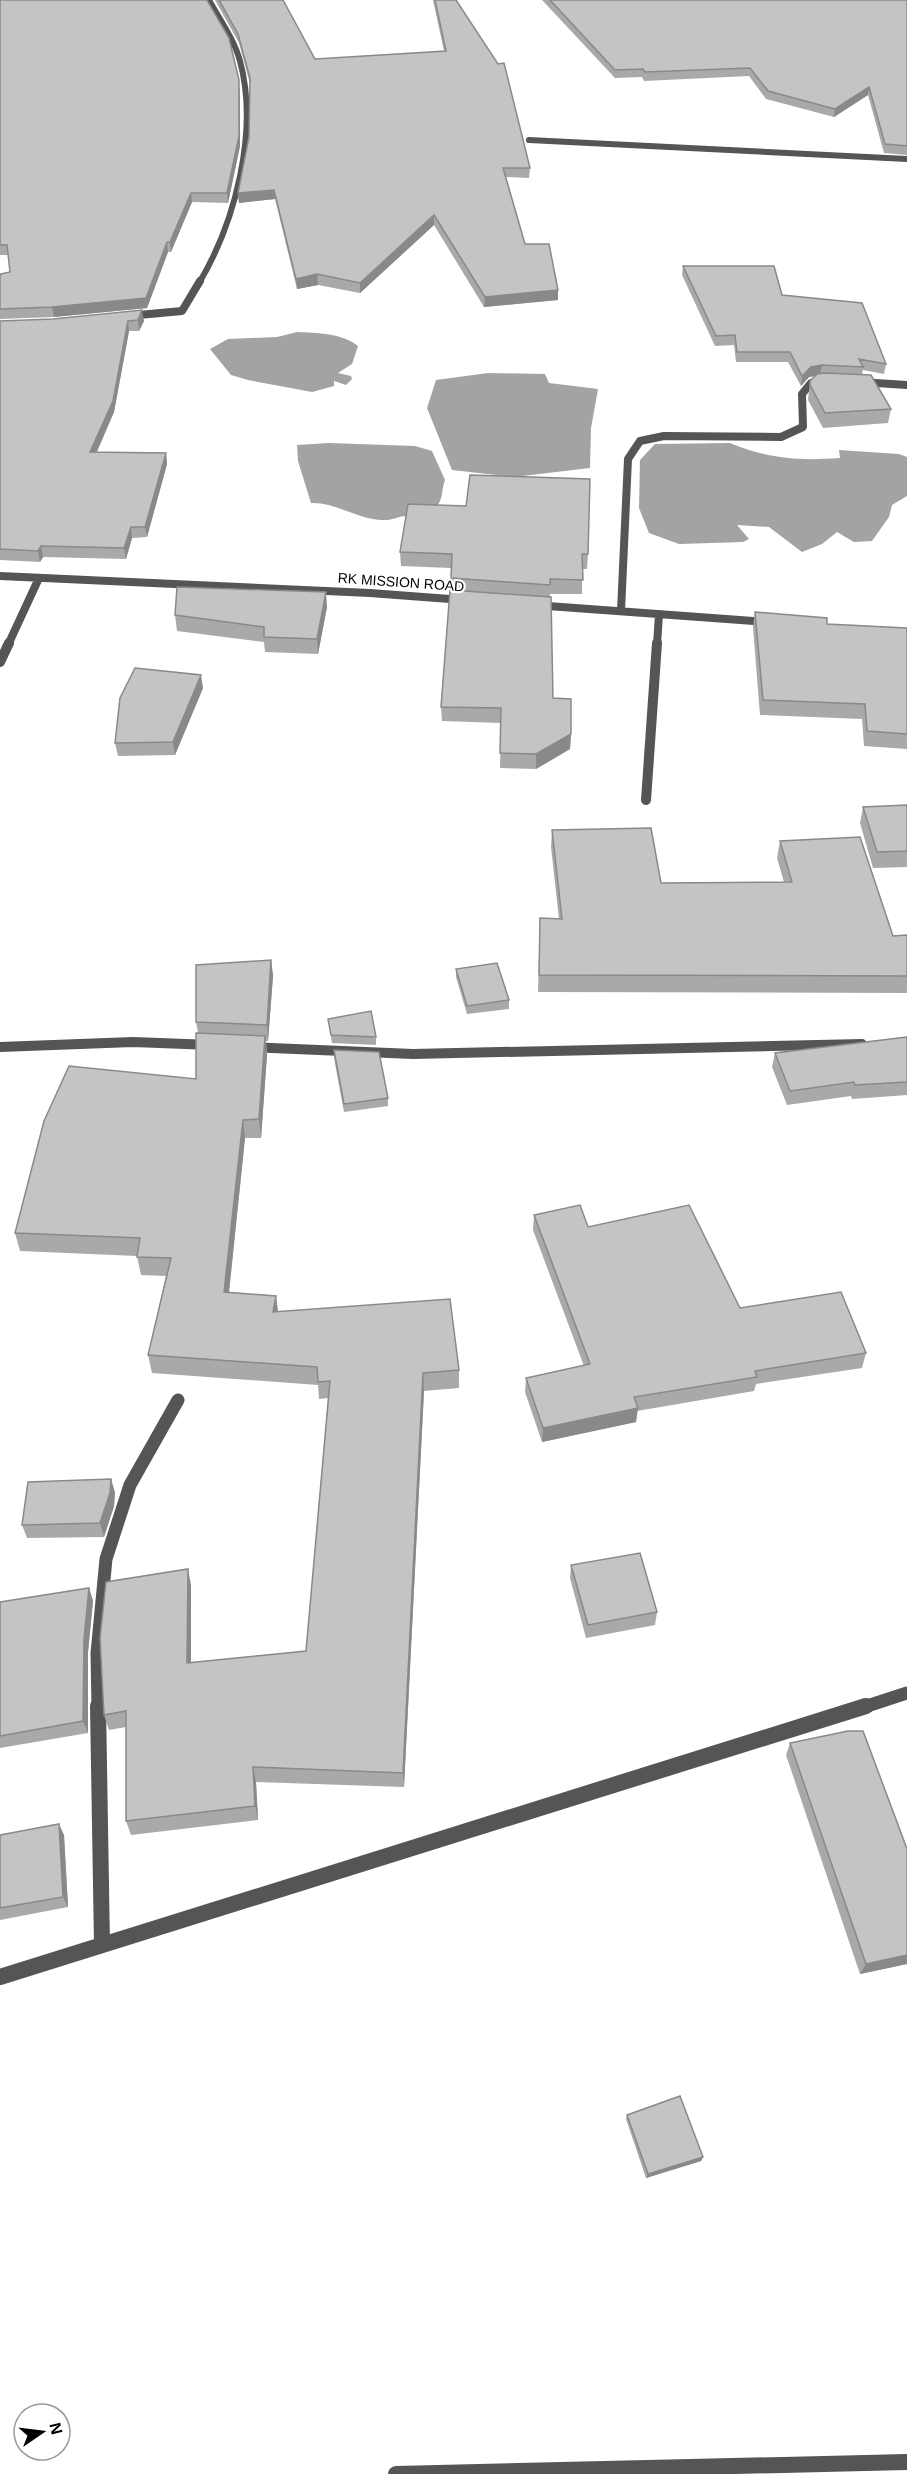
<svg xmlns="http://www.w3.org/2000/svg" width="907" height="2474" font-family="Arial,sans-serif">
  <rect width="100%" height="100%" fill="#fff"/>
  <path fill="#a3a3a3" d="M297 332C317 333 342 333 358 346L352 364 338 373 351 376 352 379 346 385 334 381V386L312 392 248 380 231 375 210 349 228 339 277 337Z
    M488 373 545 374 549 383 598 389 591 428 590 468 514 477 452 470 427 408 436 380Z
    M329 443 415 446 432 451 445 480C441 490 444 501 434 509 426 515 415 515 406 516 400 516 394 519 388 520 361 522 337 502 311 503L298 461 297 445Z
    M730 443C769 459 799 461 840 458L839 450 899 454 907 457V496L892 505 889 517 872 541 854 542 837 532 822 544 802 552 769 527 737 525 749 539 743 542 679 544 649 533 639 508 640 460 655 444Z"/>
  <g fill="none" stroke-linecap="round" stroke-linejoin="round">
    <path stroke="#555" stroke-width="6" d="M529 140 907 159
      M199 283C235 223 259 131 240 61 234 39 220 20 209 0"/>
    <path stroke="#555" stroke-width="8" d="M128 316 182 311 200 281
      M860 382 907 385
      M0 576 370 593 463 600
      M534 605 768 622
      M621 611 628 459 640 441 664 436 781 437 803 427 802 394 811 383 825 381
      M8 645 39 578
      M657 645 659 614"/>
    <path stroke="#555" stroke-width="10" d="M0 662 9 643
      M646 800 657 643
      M0 1047 133 1042 212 1045
      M250 1047 413 1054 862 1044"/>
    <path stroke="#555" stroke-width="13" d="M98 1708 97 1653 106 1559 130 1485 178 1400
      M861 1708 907 1693"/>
    <path stroke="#555" stroke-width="16" d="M98 1706 102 1945
      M0 1977 866 1706
      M396 2474 907 2462"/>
  </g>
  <path fill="#a9a9a9" d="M0 0 240 89V146L228 203 192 202 171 252H168L147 308 54 317 0 319V276L10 272 8 255H0Z
    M215 0H283L315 59 444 51 433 0H456L530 168 529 178 506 177 525 244 558 300 484 307 434 225 360 293 318 285 297 289 275 199 239 203 238 193 249 137 250 84 239 43Z
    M542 0H907V155L884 153 868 95 834 117 766 99 749 76 644 81 642 77 615 78Z
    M683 266 782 295 886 364 884 374 863 370 862 374 891 409 888 423 823 428 808 400 810 381 815 376 809 377 801 386 788 362H736L734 345 715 346 682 275Z
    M0 321H144L139 331H129L114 412 97 452 166 453 167 464 147 537 132 538 126 559 43 557 40 562 0 560Z
    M400 552 588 554 587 569H582V594H550L553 698 571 734 570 749 536 769 500 768 501 723 442 721 441 707 451 590V568L401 566Z
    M327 607 318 654 265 652 264 642 177 631 175 615Z
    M755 612 827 624 907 628V749L864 746 862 719 760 715 753 627Z
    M203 688 175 755 118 756 115 743Z
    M907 805V867L873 868 860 823 863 807Z
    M552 830 661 883 784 882 777 858 780 841 893 936 907 935V993L538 992 540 918 559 919 551 847Z
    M271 960 273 976 268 1041H266L267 1055 261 1138H245L229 1293 276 1296 278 1311 459 1370V1388L424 1391 404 1787 256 1782 258 1820 131 1835 126 1821V1727L109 1730 104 1715 191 1585V1662L306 1651 328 1398 319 1399 318 1385 152 1373 148 1355 166 1276 141 1275 137 1256 20 1251 15 1233 196 1079 198 1033 196 1022Z
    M456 969 509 1000V1009L467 1014 456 977Z
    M328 1019 376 1037V1045L332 1043Z
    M907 1037V1095L852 1099 851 1096 787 1105 772 1067 775 1053Z
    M334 1050 388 1098V1106L344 1112 334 1058Z
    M534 1215 588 1227 740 1308 866 1353 862 1368 756 1384 754 1391 637 1411 636 1422 542 1442 525 1392 526 1378 584 1366 533 1230Z
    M111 1479 115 1493 114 1506 104 1537 27 1538 22 1525Z
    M571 1565 657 1612 655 1625 586 1638 570 1578Z
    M89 1588 93 1601 88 1652V1733L0 1748V1602Z
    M790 1743 907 1964 860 1974 786 1755Z
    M0 1835H64L68 1907 0 1920Z
    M627 2115 703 2157 701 2161 646 2178 626 2119Z"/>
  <path fill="#898989" d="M239 80 240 146 228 203 227 193Z
    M869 87 868 95 834 117 835 109Z
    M274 190 275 199 239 203 238 193Z
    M191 193 192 202 171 252 170 242Z
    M434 215V225L360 293V283Z
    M167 242 168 252 147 308 54 317 52 307Z
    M317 274 318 285 297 289 296 279Z
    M558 290V300L484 307 485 297Z
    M142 310 144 321 139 331 138 320Z
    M128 321 129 331 114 412 92 462 90 452Z
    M822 365 820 375 809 377 801 386 802 376 811 367Z
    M166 453 167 464 147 537 145 527Z
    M131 527 132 538 126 559 124 548Z
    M41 546 43 557 40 562 38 551Z
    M326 592 327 607 318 654 317 639Z
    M201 675 203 688 175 755 173 742Z
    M571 734 570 749 536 769V754Z
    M271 960 273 976 268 1041 267 1025Z
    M265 1036 267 1055 261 1138 259 1119Z
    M243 1120 245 1138 227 1310 224 1292Z
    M276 1296 278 1314 273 1312Z
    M423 1373 424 1391 404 1787 403 1773Z
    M638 1408 636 1422 542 1442 543 1428Z
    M111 1479 115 1493 114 1506 104 1537 100 1523Z
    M188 1569 191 1585V1678L187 1663Z
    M89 1588 93 1601 88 1652V1733L83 1721 84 1639Z
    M253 1767 256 1782 258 1820 255 1806Z
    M59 1824 64 1835 68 1907 63 1897Z
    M907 1955V1964L860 1974 866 1964Z
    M703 2157 701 2161 646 2178 648 2174Z"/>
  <path fill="#c4c4c4" stroke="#898989" stroke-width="1.5" d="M0 0H207L229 38 239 80V136L227 193H191L170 242H167L146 298 52 307 0 309V276L1 274 10 272 7 245H0Z
    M219 0H283L315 59 446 51 435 0H456L498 64 504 63 530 168H503L525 244H549L558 290 485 297 434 215 360 283 317 274 296 279 274 190 238 193 249 137 250 78 238 34Z
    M550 0H907V146L885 144 869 87 835 109 768 91 750 68 645 72 643 69 615 70Z
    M683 266H774L782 295 862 303 886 364 859 359 863 367 822 365 811 367 802 376 790 352H737L735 335 716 336Z
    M142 310 138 320 128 321 113 401 90 452 166 453 145 527H131L124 548 41 546 38 551 0 549V321L53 319Z
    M824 373 871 375 891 409 825 413 810 385V381L817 374Z
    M470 475 590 479 588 554H582L583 580 550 579V585L451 578 452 554 400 552 408 504 466 506Z
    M177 587 326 592 317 639 264 637V627L175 615Z
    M450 590 551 597 553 698 571 699V734L536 754 500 753 501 708 441 707Z
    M755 612 827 618V624L907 628V734L867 731 865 704 763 700Z
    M135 668 201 675 173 742 115 743 120 698Z
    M907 805V851L877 852 863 807Z
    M651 828 661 883 792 882 780 841 860 837 893 936 907 935V976L539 975 540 918 562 919 552 830Z
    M271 960 267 1025 196 1022V965Z
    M497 963 509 1000 467 1006 456 969Z
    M371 1011 376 1037 331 1035 328 1019Z
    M196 1033 265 1036 259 1119 243 1120 224 1292 276 1296 273 1312 450 1299 459 1370 423 1373 403 1773 253 1767 255 1806 126 1821V1711L104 1715 100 1638 106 1582 188 1569 187 1663 306 1651 330 1381 318 1382 317 1367 148 1355 171 1258 137 1257 140 1238 15 1233 44 1121 69 1066 196 1079Z
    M907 1037V1082L855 1085 854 1082 790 1091 775 1053Z
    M334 1050 379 1052 388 1098 344 1104Z
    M580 1205 588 1227 689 1205 740 1308 841 1292 866 1353 755 1371 757 1377 634 1397 638 1408 543 1428 526 1378 590 1364 534 1215Z
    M111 1479 110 1493 100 1523 22 1525 28 1482Z
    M640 1553 657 1612 588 1625 571 1565Z
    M89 1588 84 1639 83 1721 0 1736V1602Z
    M848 1731H863L907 1849V1955L866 1964 790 1743Z
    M59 1824 63 1897 0 1908V1835Z
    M680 2096 703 2157 648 2174 627 2115Z"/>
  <g text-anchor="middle" stroke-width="4.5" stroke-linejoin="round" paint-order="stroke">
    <g font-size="14" fill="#000" stroke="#fff">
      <text transform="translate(401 582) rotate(4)" y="5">RK MISSION ROAD</text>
    </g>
  </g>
  <g transform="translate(42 2432) rotate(76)"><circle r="28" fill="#ffffff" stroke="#999999" stroke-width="1.5"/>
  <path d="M0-4.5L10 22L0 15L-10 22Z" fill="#000000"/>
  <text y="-9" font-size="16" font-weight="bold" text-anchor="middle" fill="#000000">N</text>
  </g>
</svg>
